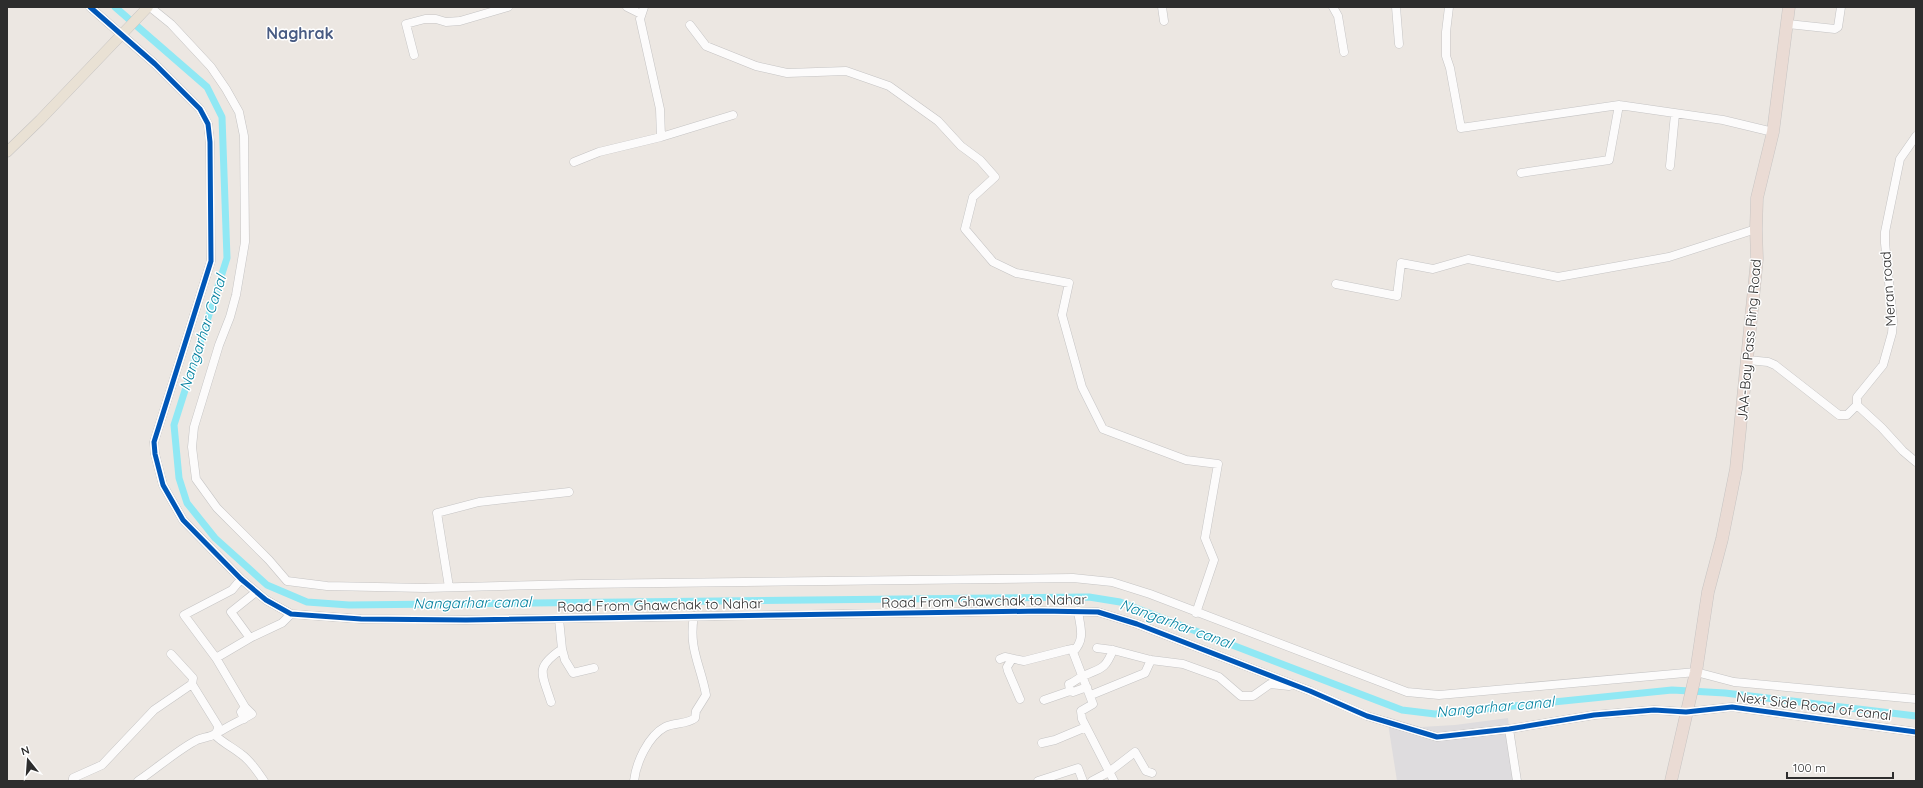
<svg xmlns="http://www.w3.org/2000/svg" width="1923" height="788" font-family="Quicksand,sans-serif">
  <rect width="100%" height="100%" fill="#ece7e2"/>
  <path fill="#dedcde" d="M1387 717 1421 727 1455 725 1508 718 1515 781H1397Z"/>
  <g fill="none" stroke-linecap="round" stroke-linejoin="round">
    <path stroke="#90e8f4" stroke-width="7" d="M115 7 207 87 222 117 227 258 174 425 179 478 187 503 215 538 267 585 307 602 349 605 1089 597 1120 602 1402 710 1435 714 1672 690 1725 693 1916 716"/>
    <defs>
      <path id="minor" d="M90 7 155 64 200 109 208 124 210 142 211 261 154 442 155 454 163 485 183 520 241 579 266 600 291 614 361 619 466 620 1040 611 1098 612 1137 624 1310 691 1367 716 1437 737 1509 729 1594 715 1654 710 1686 712 1732 707 1916 732
        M150 7 171 24 211 67 226 89 239 112 244 136 245 242 236 295 230 317 219 345 194 427 192 447 196 479 217 508 269 560 287 581 327 586 425 588 581 584 1073 578 1112 582 1150 594 1407 692 1439 695 1696 672 1734 682 1916 699
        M627 7 641 14
        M644 7 640 19 660 109 661 137
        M1162 7 1164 21
        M1333 7 1338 16 1344 52
        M1396 7 1399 44
        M1449 7 1446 32V56L1450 68 1461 128 1619 105 1723 120 1773 132
        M1788 24 1835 29 1838 27 1841 7
        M690 25 706 46 756 66 787 73 846 71 889 86 938 121 961 146 980 160 995 177 973 197 965 229 993 262 1016 273 1069 283 1062 315 1082 387 1103 429 1186 460 1218 464 1205 538 1214 560 1196 613
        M414 55 406 24 425 19H436L446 22 460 21 508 7
        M574 162 599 152 661 137 733 115
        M1670 166 1675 114
        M1521 173 1609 160 1619 105
        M1336 284 1397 296 1401 263 1433 269 1468 259 1558 277 1669 257 1756 229
        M1748 360 1768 362 1775 365 1839 415H1847L1857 405V397L1883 365 1892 333 1893 321 1885 243V232L1900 159 1916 136
        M1857 405 1882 428 1903 451 1916 462
        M241 579 232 590 184 615 216 658 245 707 241 712 244 719
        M449 587 437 513 479 502 569 492
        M1078 611C1080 627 1086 639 1073 652L1093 704 1081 711 1082 719 1114 781
        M250 638 231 612 256 592
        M1097 648 1113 650 1151 660 1183 664 1219 677 1241 696H1253L1270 684 1289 686
        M562 649 565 660 573 673 594 668
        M216 658 250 638 282 623 291 614
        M1000 659 1005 657 1024 661 1067 650 1072 649 1073 652
        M1012 659 1007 667 1008 671 1020 699
        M1070 691 1073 692 1087 687
        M1091 695 1145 673 1151 660
        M1044 700 1070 691 1069 684C1075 682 1078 678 1083 676 1101 668 1105 670 1113 650
        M551 702C542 673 534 668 562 649L559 619
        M1509 729 1517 781
        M219 730 221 731C232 724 242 720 252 714L245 707
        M215 735C223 743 232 747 241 754 251 761 257 771 264 781
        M1042 743 1055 740 1086 727
        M73 781V778L102 765 154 710 192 684
        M138 781C156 769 179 749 197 740 205 736 219 738 218 726L192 684 193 678 171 654
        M634 781C636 763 648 736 665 727 675 722 686 725 695 718L696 711 706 695C701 666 688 648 694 616
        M1038 781 1078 768 1083 781
        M1092 781 1109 772 1135 752 1146 771 1152 773"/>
      <path id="major" d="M7 152 40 120 148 7"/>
      <path id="highway" d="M1671 781 1696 672 1708 592 1722 539 1736 469 1757 259 1756 229 1757 198 1773 132 1789 7"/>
    </defs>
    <use href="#minor" stroke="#c5c4c4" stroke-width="9"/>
    <use href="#major" stroke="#c6c4c3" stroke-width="11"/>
    <use href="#highway" stroke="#c6c4c3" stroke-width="13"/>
    <use href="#minor" stroke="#fcfbfb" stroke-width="8"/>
    <use href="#major" stroke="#e9e1d4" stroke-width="10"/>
    <use href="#highway" stroke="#eadbd4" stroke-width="12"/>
    <defs>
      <path id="cycleway" d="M90 7 155 64 200 109 208 124 210 142 211 261 154 442 155 454 163 485 183 520 241 579 266 600 291 614 361 619 466 620 1040 611 1098 612 1137 624 1310 691 1367 716 1437 737 1509 729 1594 715 1654 710 1686 712 1732 707 1916 732"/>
    </defs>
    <use href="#cycleway" stroke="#fff" stroke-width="8"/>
    <use href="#cycleway" stroke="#0057b8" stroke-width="5"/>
  </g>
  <g text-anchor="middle" stroke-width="3" stroke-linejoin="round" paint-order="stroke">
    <g font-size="14" fill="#2d2d2d" stroke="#fff">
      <text transform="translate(1888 289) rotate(-94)" y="5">Meran road</text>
      <text transform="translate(1749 340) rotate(-85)" y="5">JAA-Bay Pass Ring Road</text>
      <text transform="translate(984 601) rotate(-1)" y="5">Road From Ghawchak to Nahar</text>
      <text transform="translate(660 605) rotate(-1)" y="5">Road From Ghawchak to Nahar</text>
      <text transform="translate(1814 706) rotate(7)" y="5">Next Side Road of canal</text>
    </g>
    <g font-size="15" font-style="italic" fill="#027f9e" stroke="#fff">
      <text transform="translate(203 333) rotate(-72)" y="5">Nangarhar Canal</text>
      <text transform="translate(472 603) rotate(-1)" y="5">Nangarhar canal</text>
      <text transform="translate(1176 624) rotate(20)" y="5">Nangarhar canal</text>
      <text transform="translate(1495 707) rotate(-5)" y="5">Nangarhar canal</text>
    </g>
    <g font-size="16" font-weight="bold" fill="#485b83" stroke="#fff">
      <text x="300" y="39">Naghrak</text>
    </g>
  </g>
  <rect width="1923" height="788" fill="none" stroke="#2d2d2d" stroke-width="16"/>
  <g transform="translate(28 760) rotate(343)" stroke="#ffffff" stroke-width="3" paint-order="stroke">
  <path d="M0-3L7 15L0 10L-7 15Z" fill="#2d2d2d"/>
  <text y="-6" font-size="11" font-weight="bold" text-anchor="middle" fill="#2d2d2d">N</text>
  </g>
  <path d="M1787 772v6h106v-6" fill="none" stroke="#2d2d2d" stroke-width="2"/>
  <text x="1793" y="772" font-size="12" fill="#2d2d2d" stroke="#ffffff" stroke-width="3" paint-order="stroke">100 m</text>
</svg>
